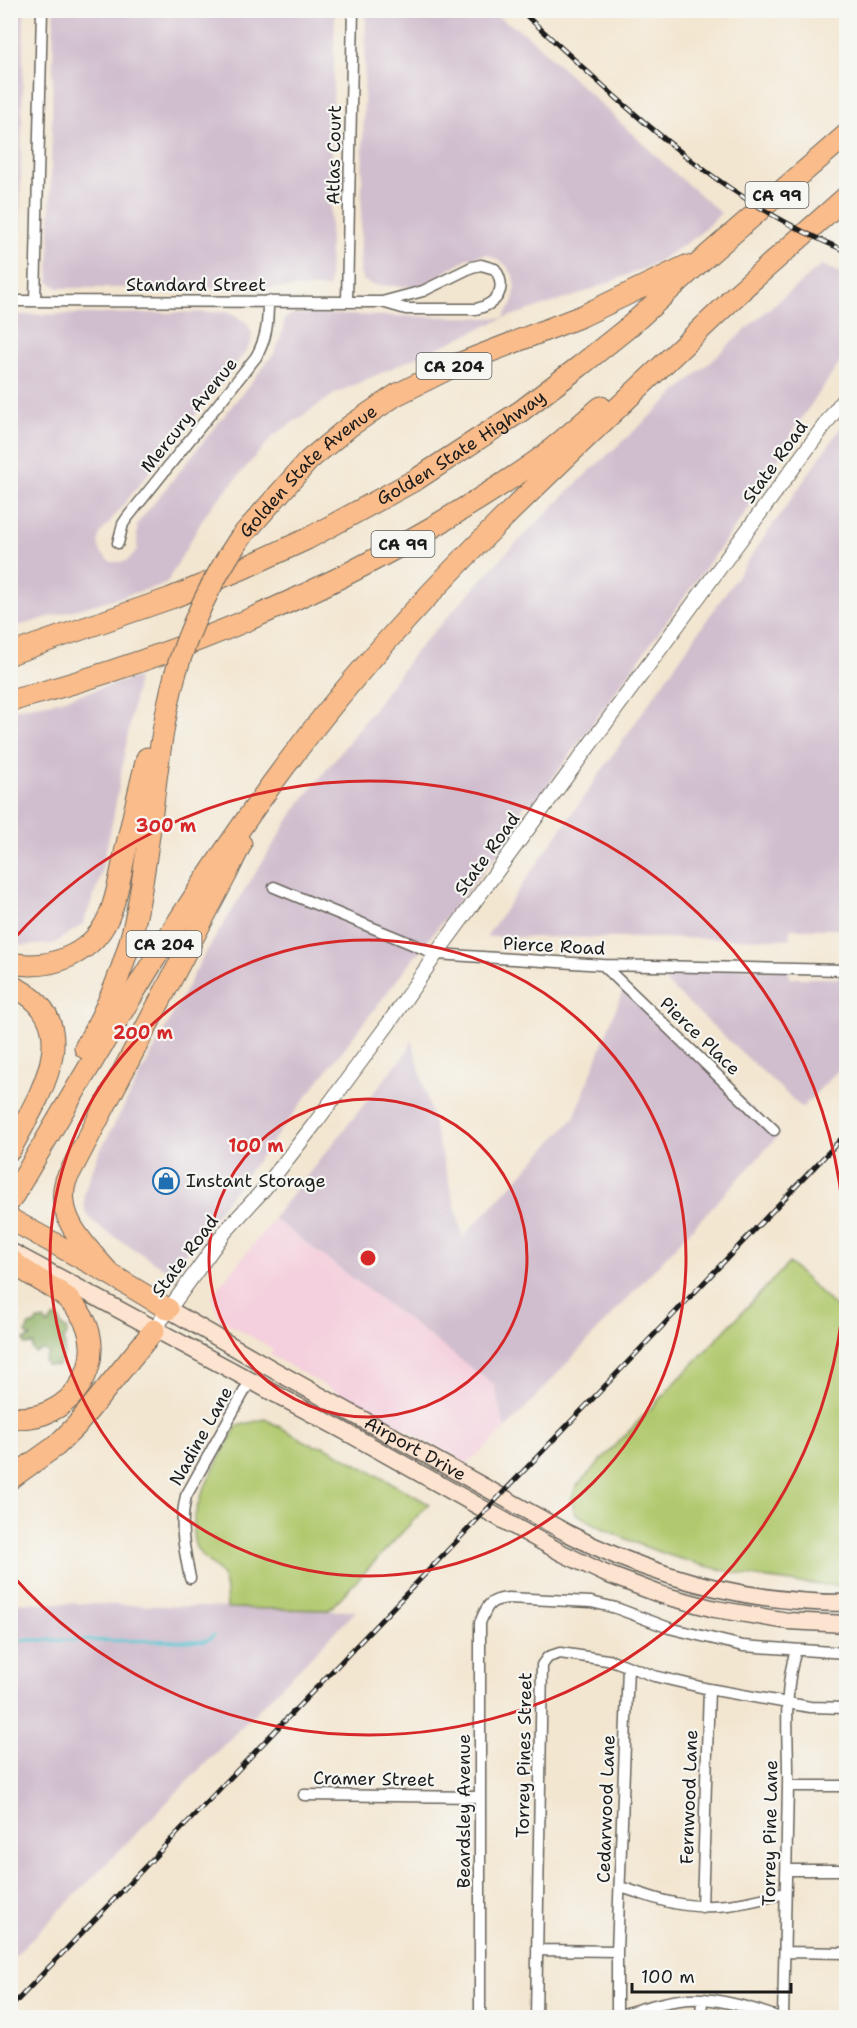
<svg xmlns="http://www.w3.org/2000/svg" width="857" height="2028" font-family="'Shantell Sans',sans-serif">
  <rect width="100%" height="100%" fill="#f6f6f2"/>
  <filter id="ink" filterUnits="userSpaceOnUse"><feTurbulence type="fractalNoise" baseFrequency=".0167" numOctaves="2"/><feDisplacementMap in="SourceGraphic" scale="12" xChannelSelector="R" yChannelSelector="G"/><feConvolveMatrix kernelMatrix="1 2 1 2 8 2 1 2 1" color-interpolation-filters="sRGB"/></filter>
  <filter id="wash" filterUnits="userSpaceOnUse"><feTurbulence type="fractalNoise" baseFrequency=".008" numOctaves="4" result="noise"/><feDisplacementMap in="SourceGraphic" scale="24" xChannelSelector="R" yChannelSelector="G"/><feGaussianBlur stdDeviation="1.35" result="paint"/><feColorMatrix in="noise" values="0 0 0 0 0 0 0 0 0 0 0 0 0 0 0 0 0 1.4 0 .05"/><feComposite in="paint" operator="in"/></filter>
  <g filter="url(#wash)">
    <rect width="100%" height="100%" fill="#f3e6d0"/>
    <path fill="#f4cfdd" d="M274 1219 494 1385 505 1430 467 1464 270 1355 273 1349 220 1319 212 1295Z"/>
    <path fill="#d0bdcd" d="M11 10 24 11 19 278 18 283 13 286H10Z
      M54 11H335L329 288H58L49 282Z
      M366 11H489L527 35 671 170 721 213 696 237 652 265 575 296 504 318 336 393 273 436 207 512 166 584 11 628V315L230 312 247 323 252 333 251 342 247 350 100 534 98 542 101 553 111 562H120L127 561 137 550V524L273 355 280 341 285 318 293 314 503 318 513 303 515 290 513 275 505 264 487 254 468 258 422 286 414 287 372 285 364 281 360 273Z
      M822 265 846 276V354L795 428 759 494 535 803 525 805 513 822 514 833 427 941 175 1267 168 1271 96 1225 85 1212 84 1193 97 1157 203 957 294 811 360 727 416 651 507 552 581 479 765 312Z
      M846 420V929H790V939L486 937Z
      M138 677 113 819 99 882 83 924 53 944 11 946 10 710 58 701Z
      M649 967 789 968 790 978H846V1062L802 1108Z
      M623 990 780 1134 505 1430 494 1385 273 1218 408 1050 412 1040 463 1237 574 1118Z
      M11 1602 356 1611 11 1960 10 1602Z"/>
    <path fill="#b1c96e" stroke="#667245" stroke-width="1.5" d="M789 1263 846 1317V1569L843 1570 842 1586C750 1582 655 1560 575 1513L571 1499 576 1487Z
      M265 1419 314 1446H324L429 1504 329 1610 227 1608C226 1599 227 1584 222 1576 216 1566 203 1560 197 1549 180 1518 223 1453 237 1426Z"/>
    <path fill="#8cad61" stroke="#54643e" stroke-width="1.5" d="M54 1317 59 1318 61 1325 67 1330V1336L63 1340C69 1350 62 1357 58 1366L46 1365 44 1361 49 1352 41 1350 35 1353 32 1349 33 1344 25 1345 24 1340 31 1337 26 1334 28 1326 35 1324 38 1320H44L48 1325Z"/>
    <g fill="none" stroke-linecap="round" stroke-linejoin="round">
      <path stroke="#5ac7d2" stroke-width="3" d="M10 1640 205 1641 214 1635"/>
    </g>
  </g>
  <g filter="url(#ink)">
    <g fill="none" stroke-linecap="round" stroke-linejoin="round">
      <defs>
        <path id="minor" d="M481 265 495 269C508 289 497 304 476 309H406L382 302 423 291 472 267Z
          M10 301 382 302
          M35 301 42 10
          M347 301 353 10
          M118 543 123 524 127 518 256 357C267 338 268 322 268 301
          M274 887 436 954 603 965 846 970
          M603 965 774 1130
          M190 1578C184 1549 179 1525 186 1496L250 1381
          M788 1786H846
          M304 1795 480 1797
          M787 1870H846
          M620 1887C638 1892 656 1900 674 1903 712 1911 748 1903 785 1893
          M702 1907 709 1689
          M537 1950 617 1951
          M785 1952 846 1953
          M617 2016C642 2008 677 1997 703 1999 729 2001 755 2009 780 2018
          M480 2018V1623C487 1606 488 1600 508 1598L591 1602 616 1608 669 1628 743 1646 846 1653
          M536 2018 542 1665 548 1657 560 1653 614 1661 654 1676 709 1689 810 1707 846 1708
          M617 2018V1951L628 1667
          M701 2018 702 1999
          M783 2018C785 1941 787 1864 788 1787 789 1742 782 1694 796 1650"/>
        <path id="tertiary" d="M154 1330 224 1233 264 1189 316 1122 389 1023 436 954 846 396"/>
        <g id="secondary">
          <path d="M12 1252 346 1432 562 1553 604 1573 662 1595 715 1609 788 1621 846 1624"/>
          <path id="s1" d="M168 1309 272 1369 567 1533C655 1578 748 1603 846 1603"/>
        </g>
        <g id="motorway">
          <path d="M731 299 846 197"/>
          <path id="s2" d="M240 538 309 460 350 426 396 395 458 364 582 316 686 266"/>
          <path id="s3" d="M10 654 171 598 244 568 307 539 417 479 521 411 580 366 630 326 708 255 846 135"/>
          <path d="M10 701C161 661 305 603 438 524 473 503 509 481 542 457 562 441 581 424 601 407"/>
          <path d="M10 963C53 971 96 953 111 911 118 892 121 872 125 853 132 821 139 790 147 758"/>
          <path d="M10 985C91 1021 38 1098 10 1150"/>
          <path d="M85 1048C108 1007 127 962 136 916 153 836 154 754 175 675"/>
          <path d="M10 1201C112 1028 211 853 339 697 461 549 604 422 742 290"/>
          <path d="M10 1219 110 1274 168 1309"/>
          <path d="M10 1259C30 1279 60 1286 77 1309 115 1357 71 1426 10 1417"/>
          <path d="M110 1274C87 1247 54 1218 66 1180L226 875 241 844"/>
          <path d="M10 1479 56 1446 76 1426 154 1330"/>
        </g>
      </defs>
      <use href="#minor" stroke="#67635b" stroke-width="13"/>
      <use href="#tertiary" stroke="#67635b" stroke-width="16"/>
      <use href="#secondary" stroke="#67635b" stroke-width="19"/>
      <use href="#motorway" stroke="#67635b" stroke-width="23"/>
      <use href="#minor" stroke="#fff" stroke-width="10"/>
      <use href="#tertiary" stroke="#fff" stroke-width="14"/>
      <use href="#secondary" stroke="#fde4d0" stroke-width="16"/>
      <use href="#motorway" stroke="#f9bc8a" stroke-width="21"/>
      <defs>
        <path id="rail" d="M520 10C623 103 715 198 846 251
          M10 2008 846 1134"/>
      </defs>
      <use href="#rail" stroke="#1c1c1c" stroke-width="5"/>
      <use href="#rail" stroke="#f6f6f2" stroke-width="3" stroke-dasharray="9" stroke-linecap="butt"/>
      <defs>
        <path id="motorway-bridge" d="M175 675C190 625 211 581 240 538"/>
      </defs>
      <use href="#motorway-bridge" stroke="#67635b" stroke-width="23" stroke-linecap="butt"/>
      <use href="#motorway-bridge" stroke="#f9bc8a" stroke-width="21"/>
    </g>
  </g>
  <g fill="none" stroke="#d62828" stroke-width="3">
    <circle cx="368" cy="1258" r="159"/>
    <circle cx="368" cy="1258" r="318"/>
    <path d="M11 942A477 477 0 1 1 11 1574"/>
  </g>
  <defs>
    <symbol id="shop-ring" viewBox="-11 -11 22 22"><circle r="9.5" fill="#f6f6f2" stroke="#1f6fb2" stroke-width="1.5"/><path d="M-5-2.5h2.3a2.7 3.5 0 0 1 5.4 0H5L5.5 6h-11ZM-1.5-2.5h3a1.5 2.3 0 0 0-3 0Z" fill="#1f6fb2"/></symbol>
  </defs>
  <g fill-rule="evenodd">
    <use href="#shop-ring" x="151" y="1166" width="30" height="30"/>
  </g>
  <g text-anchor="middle" stroke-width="4.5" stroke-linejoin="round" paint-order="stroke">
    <g fill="#f6f6f2" stroke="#5d5d5c" stroke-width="1.5">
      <rect x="745.5" y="182" width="63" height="26" rx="4.5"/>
      <rect x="416.5" y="353" width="75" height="26" rx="4.5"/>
      <rect x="371.5" y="531" width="63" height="26" rx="4.5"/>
      <rect x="126.5" y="931" width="75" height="26" rx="4.5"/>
    </g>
    <g font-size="16" font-weight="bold" fill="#1c1c1c">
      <text x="777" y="201">CA 99</text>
      <text x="454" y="372">CA 204</text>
      <text x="403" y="550">CA 99</text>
      <text x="164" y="950">CA 204</text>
    </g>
    <g font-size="18" fill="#1c1c1c" stroke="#f6f6f2">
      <text transform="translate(334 155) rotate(-89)" y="6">Atlas Court</text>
      <text x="196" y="291">Standard Street</text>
      <text transform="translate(189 415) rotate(-51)" y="6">Mercury Avenue</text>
      <text dy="6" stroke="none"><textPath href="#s3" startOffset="498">Golden State Highway</textPath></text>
      <text transform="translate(775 462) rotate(-54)" y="6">State Road</text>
      <text dy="6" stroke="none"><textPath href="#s2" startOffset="96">Golden State Avenue</textPath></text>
      <text transform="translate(487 854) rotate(-54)" y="6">State Road</text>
      <text transform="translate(554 946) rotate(3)" y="6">Pierce Road</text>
      <text transform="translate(700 1036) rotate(44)" y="6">Pierce Place</text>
      <text transform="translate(185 1256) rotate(-53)" y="6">State Road</text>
      <text transform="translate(201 1436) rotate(-61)" y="6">Nadine Lane</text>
      <text dy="6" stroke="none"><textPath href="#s1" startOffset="284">Airport Drive</textPath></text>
      <text transform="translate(524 1755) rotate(-89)" y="6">Torrey Pines Street</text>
      <text transform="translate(374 1779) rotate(1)" y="6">Cramer Street</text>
      <text transform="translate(689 1797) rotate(-88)" y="6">Fernwood Lane</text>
      <text transform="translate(606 1809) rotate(-88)" y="6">Cedarwood Lane</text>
      <text transform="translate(464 1811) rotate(-90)" y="6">Beardsley Avenue</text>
      <text transform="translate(770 1833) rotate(-89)" y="6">Torrey Pine Lane</text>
    </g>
    <g font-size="18" fill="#1c1c1c" stroke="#f6f6f2" text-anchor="start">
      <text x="186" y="1187">Instant Storage</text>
    </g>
  </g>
  <circle cx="368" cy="1258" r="9" fill="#d62828" stroke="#f6f6f2" stroke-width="3"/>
  <g font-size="18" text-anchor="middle" font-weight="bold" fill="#d62828" stroke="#f6f6f2" stroke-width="4.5" stroke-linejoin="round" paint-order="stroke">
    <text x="166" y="832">300 m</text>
    <text x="143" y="1039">200 m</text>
    <text x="256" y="1152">100 m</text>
  </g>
  <rect width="857" height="2028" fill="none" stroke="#f6f6f2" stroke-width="36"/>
  <path d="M632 1983v9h159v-9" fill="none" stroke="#1c1c1c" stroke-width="3"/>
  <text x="641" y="1983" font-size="18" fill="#1c1c1c" stroke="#f6f6f2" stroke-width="4.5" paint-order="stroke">100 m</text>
</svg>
